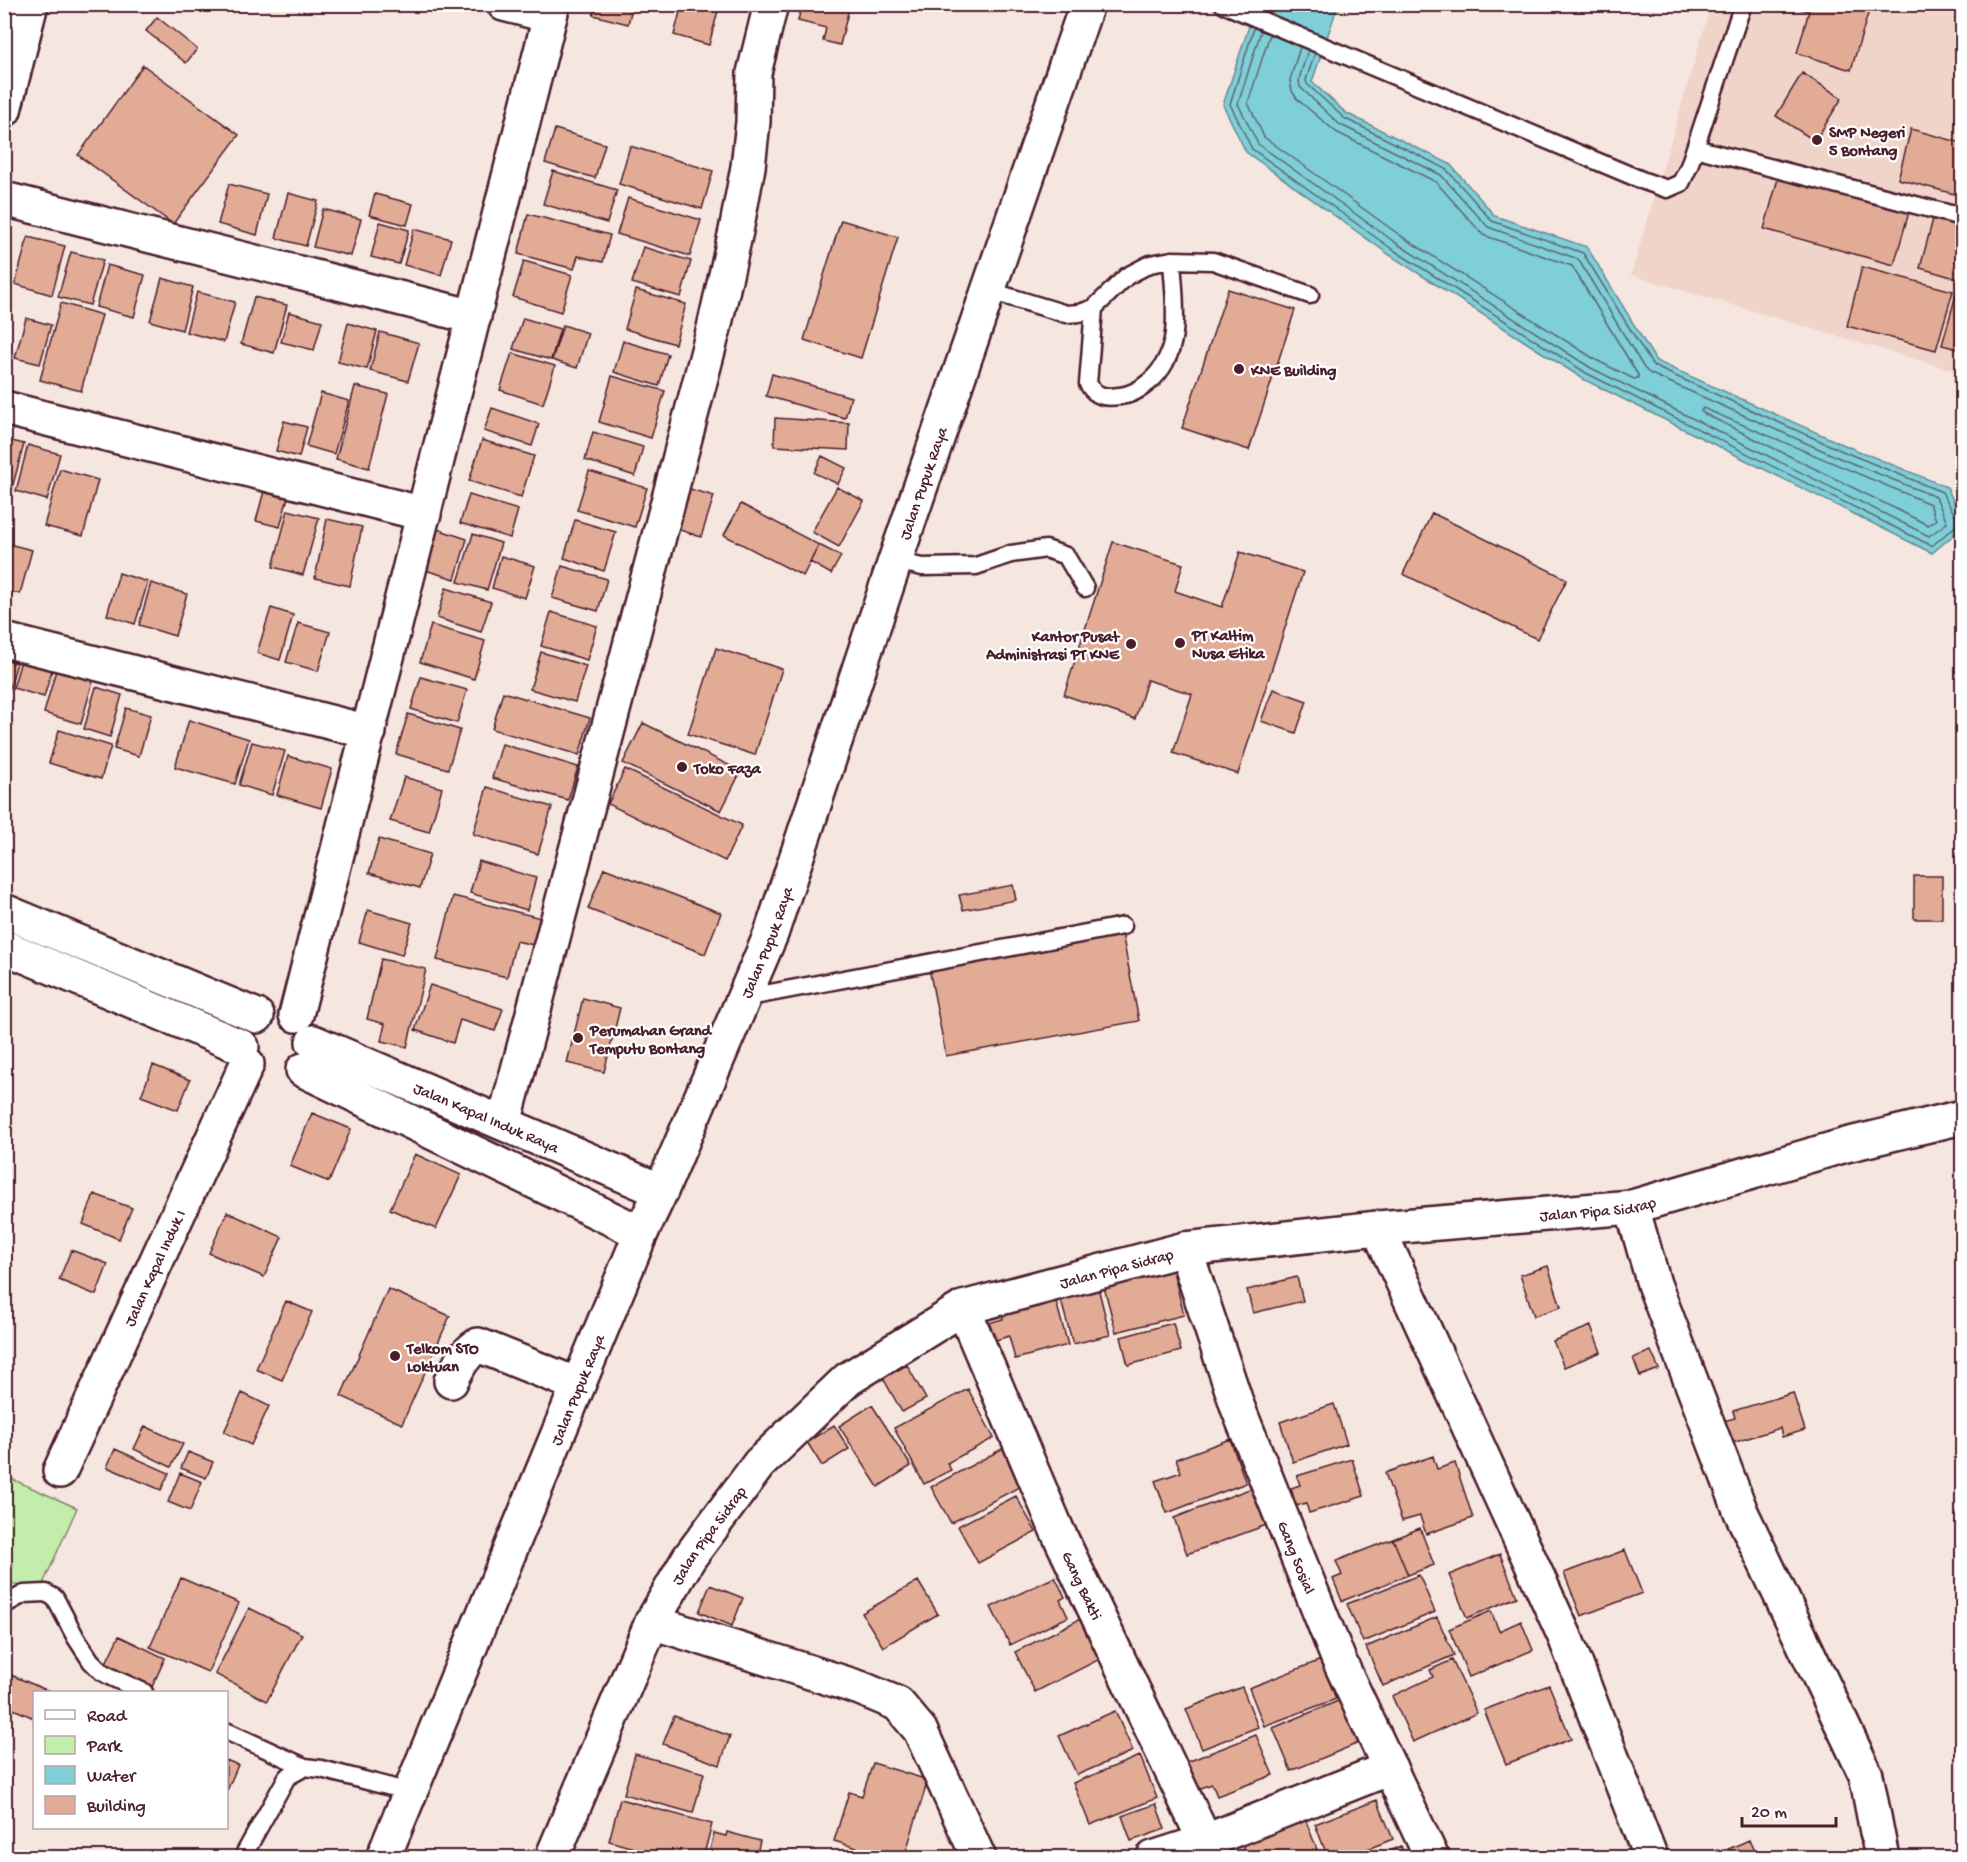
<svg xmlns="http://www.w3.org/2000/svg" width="1967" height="1862" font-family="'Gochi Hand',sans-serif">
  <rect width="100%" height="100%" fill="#f6e6e0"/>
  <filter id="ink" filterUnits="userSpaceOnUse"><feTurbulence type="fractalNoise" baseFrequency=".0167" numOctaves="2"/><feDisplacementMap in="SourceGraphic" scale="12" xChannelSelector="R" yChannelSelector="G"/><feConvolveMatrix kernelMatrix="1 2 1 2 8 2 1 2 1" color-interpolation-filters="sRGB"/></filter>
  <g filter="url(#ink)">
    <path fill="#f0d4ca" d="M1711 5H1962V373L1631 275Z"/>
    <path fill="#c2edaa" stroke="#86866a" stroke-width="1.5" d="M5 1476 77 1508 38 1595 5 1580Z"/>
    <path fill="#7ecfd7" stroke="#698992" stroke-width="1.5" d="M1256 5H1341L1336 11 1312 82 1346 113 1450 164 1495 216 1587 247 1656 361 1849 447 1947 487 1962 520V528L1932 553 1585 380 1388 254 1246 152 1223 105Z"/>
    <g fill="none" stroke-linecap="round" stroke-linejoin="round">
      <path stroke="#5f6570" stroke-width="1.5" d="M1254 28 1230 104 1252 149 1392 249 1588 374 1930 545H1933L1958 524V521L1942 492 1847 453 1653 366 1583 253 1492 221 1446 169 1344 118 1307 84 1306 80 1315 53
        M1261 31 1238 104 1258 144 1396 243 1591 368 1929 536 1947 523 1936 497 1844 460 1649 373 1644 368 1578 259 1488 227 1441 175 1339 124 1300 87 1299 79 1308 50
        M1270 34 1248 103 1264 137 1401 236 1596 360 1634 379 1638 378V375L1572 266 1483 235 1436 182 1336 132 1297 99 1292 91 1290 80 1300 47
        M1703 408 1930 504 1936 520 1928 525 1703 413 1701 411Z"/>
    </g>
    <path fill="#e1ab96" stroke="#4a1f2b" stroke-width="1.5" d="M596 4H633L628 24 593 15Z
      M682 4H709L719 7 709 45 674 35Z
      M794 4H850L840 45 823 41 826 28 798 21 800 12 793 10Z
      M1791 4H1871L1851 70 1797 53 1809 11 1790 6Z
      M157 17 197 49 186 63 146 31Z
      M143 65 239 135 173 224 78 155Z
      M1802 73 1842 98 1815 141 1776 116Z
      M555 129 605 144 595 178 545 163Z
      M1911 129 1962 143V196L1898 179Z
      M630 146 713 171 702 209 619 184Z
      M553 171 617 190 607 223 543 204Z
      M1779 175 1909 212 1894 265 1764 229Z
      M229 184 267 194 257 235 218 224Z
      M288 193 318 201 306 246 276 238Z
      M375 194 413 204 407 225 369 215Z
      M628 198 701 220 690 256 617 234Z
      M323 209 361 219 351 256 313 247Z
      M528 214 610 235 603 262 578 256 574 269 518 254Z
      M1933 219 1962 227V280L1920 268Z
      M841 220 898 237 861 358 804 340Z
      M380 222 409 230 399 264 371 257Z
      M414 229 451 239 441 275 404 265Z
      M28 237 65 246 52 295 15 284Z
      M643 247 691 261 681 297 632 283Z
      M71 252 103 260 90 305 58 297Z
      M524 261 572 275 561 312 513 297Z
      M107 265 145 275 134 317 96 307Z
      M1862 267 1953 291 1936 350 1847 326Z
      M162 278 193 287 182 330 150 321Z
      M1228 289 1295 310 1249 450 1182 428Z
      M636 290 686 304 675 344 625 329Z
      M1957 291 1962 292V350L1942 345Z
      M197 292 235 302 224 342 186 332Z
      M254 297 287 305 274 353 241 344Z
      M61 303 102 315 81 391 40 380Z
      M289 312 322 321 314 350 281 342Z
      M26 318 51 325 40 364 15 358Z
      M523 318 560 329 551 360 513 349Z
      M348 323 377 331 367 369 338 362Z
      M563 325 588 333 577 368 552 360Z
      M380 332 419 343 408 381 370 371Z
      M623 341 668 354 659 386 614 372Z
      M512 353 555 366 543 404 500 390Z
      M772 374 851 397 845 418 766 396Z
      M612 376 665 391 651 438 599 422Z
      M355 386 388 394 369 468 336 459Z
      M321 393 349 401 334 454 306 446Z
      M492 408 539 424 532 446 484 431Z
      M775 418 849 423 848 450 774 446Z
      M284 421 307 427 299 457 276 451Z
      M593 432 643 447 635 476 585 460Z
      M4 439 24 444 11 492 4 490Z
      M482 440 534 456 521 497 469 481Z
      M28 445 60 454 47 500 16 491Z
      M822 456 846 468 838 484 814 473Z
      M60 469 98 480 83 536 44 526Z
      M589 471 647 488 635 527 577 510Z
      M837 487 864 501 839 547 812 532Z
      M690 489 714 496 701 537 677 529Z
      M264 491 288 497 280 527 256 521Z
      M469 495 518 510 510 538 460 523Z
      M741 504 819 545 803 576 724 535Z
      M288 510 319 518 303 575 273 567Z
      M1432 513 1567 579 1537 639 1403 574Z
      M327 519 362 527 350 586 315 578Z
      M575 520 616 532 604 571 564 558Z
      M437 529 467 539 455 579 425 570Z
      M473 534 501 543 487 590 458 582Z
      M1113 542 1183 564 1175 591 1222 607 1240 552 1303 572 1238 774 1173 753 1192 694 1147 680 1135 719 1064 695Z
      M5 543 32 550 20 594 4 590Z
      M819 545 841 556 831 574 810 562Z
      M501 556 535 566 525 598 492 588Z
      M562 566 607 579 598 611 552 598Z
      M119 573 148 582 135 624 107 615Z
      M151 583 187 594 175 636 139 625Z
      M446 588 491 602 481 632 437 618Z
      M271 608 293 615 280 660 257 653Z
      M551 612 597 626 587 660 541 646Z
      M298 623 330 632 318 671 286 662Z
      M431 625 485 641 474 679 420 662Z
      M716 648 782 669 755 755 688 734Z
      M541 652 586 666 575 702 530 689Z
      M4 659 17 663 4 707Z
      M21 661 52 670 44 697 13 688Z
      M56 670 93 681 81 724 44 713Z
      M421 677 467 690 457 723 411 709Z
      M96 687 122 695 110 737 84 729Z
      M1273 689 1307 701 1296 733 1261 721Z
      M503 692 590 718 579 755 492 729Z
      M126 708 151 715 139 756 114 749Z
      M408 714 460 730 448 769 396 754Z
      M189 720 249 739 235 784 175 767Z
      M643 723 741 771 721 811 623 763Z
      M59 730 111 746 101 779 49 763Z
      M252 742 285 751 272 795 239 785Z
      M502 744 578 767 568 800 492 778Z
      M288 756 332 769 321 808 277 795Z
      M625 769 742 825 725 861 608 804Z
      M404 777 442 788 429 832 390 821Z
      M487 787 552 807 538 854 473 834Z
      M379 839 430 854 420 888 369 873Z
      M479 861 536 878 527 910 470 893Z
      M604 868 721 913 705 954 588 909Z
      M1914 876H1942V919H1914Z
      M1013 885 1016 900 963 910 959 895Z
      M453 896 541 918 534 945 516 941 507 977 437 960Z
      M368 910 412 923 402 955 359 942Z
      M1122 933 1139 1021 946 1056 929 968Z
      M381 959 426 969 407 1047 381 1041 385 1024 367 1019Z
      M430 985 503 1009 495 1031 460 1020 453 1043 415 1030Z
      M583 998 620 1008 604 1072 567 1063Z
      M153 1065 190 1080 178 1110 141 1096Z
      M312 1113 351 1129 329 1182 290 1166Z
      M415 1154 461 1175 436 1229 390 1209Z
      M94 1194 132 1208 119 1239 83 1224Z
      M227 1212 282 1237 264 1277 209 1253Z
      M71 1250 108 1264 96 1295 59 1280Z
      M1548 1266 1561 1307 1534 1316 1520 1275Z
      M1173 1271 1184 1315 1116 1332 1104 1287Z
      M1297 1277 1303 1301 1253 1313 1247 1290Z
      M1098 1287 1110 1335 1073 1344 1060 1297Z
      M388 1289 450 1316 402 1424 341 1396Z
      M1055 1298 1068 1345 1015 1359 1009 1336 990 1342 985 1324 1003 1319 1001 1312Z
      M286 1301 312 1312 282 1380 256 1369Z
      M1173 1323 1181 1351 1128 1365 1121 1337Z
      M1591 1326 1601 1352 1564 1367 1553 1341Z
      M1651 1351 1659 1369 1640 1376 1633 1358Z
      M907 1365 926 1399 902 1412 883 1378Z
      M968 1389 994 1438 947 1463 951 1470 924 1484 894 1428Z
      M242 1393 269 1406 251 1445 224 1432Z
      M1793 1393 1805 1430 1782 1437 1780 1428 1726 1445 1719 1422 1735 1418 1733 1411Z
      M1334 1404 1347 1444 1293 1462 1280 1422Z
      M872 1405 911 1466 878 1487 839 1426Z
      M834 1425 849 1449 822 1466 807 1442Z
      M145 1426 183 1444 171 1467 134 1449Z
      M1230 1439 1246 1483 1167 1513 1155 1481 1181 1472 1176 1459Z
      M1004 1448 1025 1484 951 1523 931 1487Z
      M115 1449 169 1473 161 1490 107 1467Z
      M188 1452 213 1462 206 1478 181 1468Z
      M1433 1456 1437 1469 1455 1463 1473 1518 1426 1534 1420 1516 1402 1521 1385 1473Z
      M1352 1459 1364 1496 1309 1513 1306 1503 1296 1506 1291 1488 1300 1485 1297 1476Z
      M180 1473 202 1482 190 1511 168 1502Z
      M1257 1486 1272 1523 1187 1554 1174 1518Z
      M1016 1496 1036 1532 978 1563 958 1526Z
      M1420 1528 1434 1565 1408 1575 1393 1539Z
      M1393 1539 1408 1575 1342 1601 1333 1579 1342 1575 1336 1561Z
      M1625 1550 1642 1593 1581 1616 1564 1573Z
      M1500 1554 1517 1597 1467 1618 1449 1575Z
      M1419 1575 1435 1612 1363 1642 1347 1604Z
      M1055 1577 1065 1597 1060 1600 1068 1617 1010 1645 991 1607Z
      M181 1578 239 1603 208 1672 150 1647Z
      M918 1581 938 1614 883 1647 862 1613Z
      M710 1585 743 1598 732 1626 699 1612Z
      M249 1608 302 1634 267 1701 215 1674Z
      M1491 1611 1499 1631 1521 1621 1533 1650 1469 1677 1449 1629Z
      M1084 1617 1104 1657 1035 1692 1015 1652Z
      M1437 1617 1454 1655 1383 1686 1366 1647Z
      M119 1636 165 1658 152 1687 105 1665Z
      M1321 1660 1336 1699 1264 1726 1249 1688Z
      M1452 1660 1477 1713 1413 1742 1392 1696 1433 1677 1430 1670Z
      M11 1675 51 1692H34V1718L4 1705V1691Z
      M1549 1685 1571 1739 1506 1764 1484 1710Z
      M1242 1687 1258 1727 1202 1749 1186 1709Z
      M1343 1699 1361 1742 1291 1771 1273 1728Z
      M1115 1711 1133 1751 1077 1775 1059 1736Z
      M674 1716 730 1736 720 1765 663 1744Z
      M1256 1735 1273 1775 1217 1796 1212 1784 1193 1791 1182 1764Z
      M635 1754 704 1773 693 1813 624 1794Z
      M1140 1756 1157 1798 1090 1825 1073 1783Z
      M226 1760 238 1765 226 1793Z
      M873 1763 928 1780 904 1858H890L834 1841 849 1792 862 1796Z
      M620 1799 712 1824 703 1858H669L609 1841Z
      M1377 1800 1393 1839 1345 1858H1328L1315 1824Z
      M1156 1804 1165 1829 1131 1841 1122 1816Z
      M1304 1816 1318 1852 1304 1858H1247L1240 1840Z
      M727 1832 760 1841 756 1858H708L714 1833 726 1836Z
      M1749 1840 1757 1858H1708Z
      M1401 1846 1406 1858H1374Z"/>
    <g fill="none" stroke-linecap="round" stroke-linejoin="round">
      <defs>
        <path id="lane" d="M1223 4 1644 181 1667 189 1681 183 1689 166 1743 4
          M1695 148 1962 217
          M987 290 1066 314 1080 313 1094 308 1127 276 1150 264 1172 260 1213 261 1310 295
          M1094 308 1088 384C1096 397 1105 398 1120 396 1130 395 1141 389 1149 382 1185 352 1174 301 1172 260
          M895 561 922 567 976 566 1011 554 1046 549 1066 556 1085 588
          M744 998 1123 926
          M4 1605 24 1594 46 1593 55 1598 76 1638 91 1661 102 1672 113 1678 144 1692
          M226 1731 305 1767
          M242 1858 287 1777 305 1767 321 1769 410 1792"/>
        <g id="street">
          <path d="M504 4 550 16"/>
          <path d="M4 110 31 4"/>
          <path d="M4 199 474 317"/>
          <path d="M4 408 424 514"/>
          <path d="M4 640 369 732"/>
          <path d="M4 911 257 1016"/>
          <path d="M4 947 242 1047"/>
          <path d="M296 1015 553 4"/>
          <path id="s1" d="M313 1042 661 1191"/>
          <path d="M303 1070 641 1233"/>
          <path d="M504 1123 714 328 736 231 748 167 753 122 754 73 771 4"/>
          <path d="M1632 1207 1654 1284 1741 1512 1866 1775 1882 1858"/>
          <path d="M1378 1228 1565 1637 1651 1858"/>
          <path id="s2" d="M1185 1249 1238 1408 1338 1658 1432 1858"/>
          <path id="s3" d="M963 1308 1057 1530 1213 1858"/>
          <path d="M451 1381C458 1367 464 1354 478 1345L578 1385"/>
          <path id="s4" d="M60 1471 247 1064"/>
          <path d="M652 1622 860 1688 898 1704 920 1730 979 1858"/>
          <path d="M1153 1858 1206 1841 1390 1768"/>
        </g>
        <g id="secondary">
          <path id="s5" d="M383 1858 641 1233 661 1191 771 934 895 561 1087 4"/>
          <path id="s6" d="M552 1858 652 1622 689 1558 759 1464 848 1379 963 1308 1185 1249 1378 1228 1632 1207 1846 1145 1962 1117"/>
        </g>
      </defs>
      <use href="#lane" stroke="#4a1f2b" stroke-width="21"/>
      <use href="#street" stroke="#4a1f2b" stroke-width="38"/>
      <use href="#secondary" stroke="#4a1f2b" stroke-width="38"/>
      <use href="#lane" stroke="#fff" stroke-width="16"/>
      <use href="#street" stroke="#fff" stroke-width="33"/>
      <use href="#secondary" stroke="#fff" stroke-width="33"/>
    </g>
  </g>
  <g fill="#4a1f2b" stroke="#fff" stroke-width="2">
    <circle cx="1817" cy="140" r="6"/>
    <circle cx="1239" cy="369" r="6"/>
    <circle cx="1180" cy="643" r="6"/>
    <circle cx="1131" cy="644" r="6"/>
    <circle cx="682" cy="767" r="6"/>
    <circle cx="578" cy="1038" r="6"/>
    <circle cx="395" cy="1356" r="6"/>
  </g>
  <g text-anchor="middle" stroke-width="4.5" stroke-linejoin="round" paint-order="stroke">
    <g font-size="16" font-weight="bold" fill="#4a1f2b" stroke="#fff" text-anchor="start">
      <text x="1829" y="137">SMP Negeri<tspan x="1829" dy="18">5 Bontang</tspan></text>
      <text x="1251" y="375">KNE Building</text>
      <text x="1192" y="640">PT Kaltim<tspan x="1192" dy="18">Nusa Etika</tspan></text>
      <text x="1119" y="641" text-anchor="end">Kantor Pusat<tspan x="1119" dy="18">Administrasi PT KNE</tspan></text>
      <text x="694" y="773">Toko Faza</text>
      <text x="590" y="1035">Perumahan Grand<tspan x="590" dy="18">Temputu Bontang</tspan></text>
      <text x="407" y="1353">Telkom STO<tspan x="407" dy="18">Loktuan</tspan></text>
    </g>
    <g font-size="16" fill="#4a1f2b" stroke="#fff">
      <text dy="6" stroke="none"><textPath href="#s5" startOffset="1478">Jalan Pupuk Raya</textPath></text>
      <text dy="6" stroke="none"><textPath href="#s5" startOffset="993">Jalan Pupuk Raya</textPath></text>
      <text dy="6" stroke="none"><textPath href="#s1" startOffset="189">Jalan Kapal Induk Raya</textPath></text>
      <text dy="6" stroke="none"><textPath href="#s6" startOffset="1350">Jalan Pipa Sidrap</textPath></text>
      <text dy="6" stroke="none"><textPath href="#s4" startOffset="224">Jalan Kapal Induk I</textPath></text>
      <text dy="6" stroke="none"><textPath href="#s6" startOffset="864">Jalan Pipa Sidrap</textPath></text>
      <text dy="6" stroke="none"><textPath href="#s5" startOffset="507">Jalan Pupuk Raya</textPath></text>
      <text dy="6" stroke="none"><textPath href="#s6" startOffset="360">Jalan Pipa Sidrap</textPath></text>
      <text dy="6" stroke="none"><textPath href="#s2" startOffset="328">Gang Sosial</textPath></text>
      <text dy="6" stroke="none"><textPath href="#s3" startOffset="302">Gang Bakti</textPath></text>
    </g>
  </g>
  <rect width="1967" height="1862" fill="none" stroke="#fff" stroke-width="24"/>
  <rect x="12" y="12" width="1943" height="1838" fill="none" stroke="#4a1f2b" stroke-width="2" filter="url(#ink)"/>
  <rect x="33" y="1691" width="195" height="138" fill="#ffffff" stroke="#b7a5aa" stroke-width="1.5"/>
  <rect x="45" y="1710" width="30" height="9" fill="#ffffff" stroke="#b7a5aa" stroke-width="1.5"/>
  <text x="87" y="1721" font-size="18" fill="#4a1f2b">Road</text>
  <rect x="45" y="1736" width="30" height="18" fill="#c2edaa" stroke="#b7a5aa" stroke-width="1.5"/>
  <text x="87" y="1751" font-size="18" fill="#4a1f2b">Park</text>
  <rect x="45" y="1766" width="30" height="18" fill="#7ecfd7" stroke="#b7a5aa" stroke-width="1.5"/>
  <text x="87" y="1781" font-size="18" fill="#4a1f2b">Water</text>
  <rect x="45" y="1796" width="30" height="18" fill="#e1ab96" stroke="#b7a5aa" stroke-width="1.5"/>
  <text x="87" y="1811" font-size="18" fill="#4a1f2b">Building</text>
  <path d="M1742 1817v9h94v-9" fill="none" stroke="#4a1f2b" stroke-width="3"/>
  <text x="1751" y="1817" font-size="18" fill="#4a1f2b" stroke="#ffffff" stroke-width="4.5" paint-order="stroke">20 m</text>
</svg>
